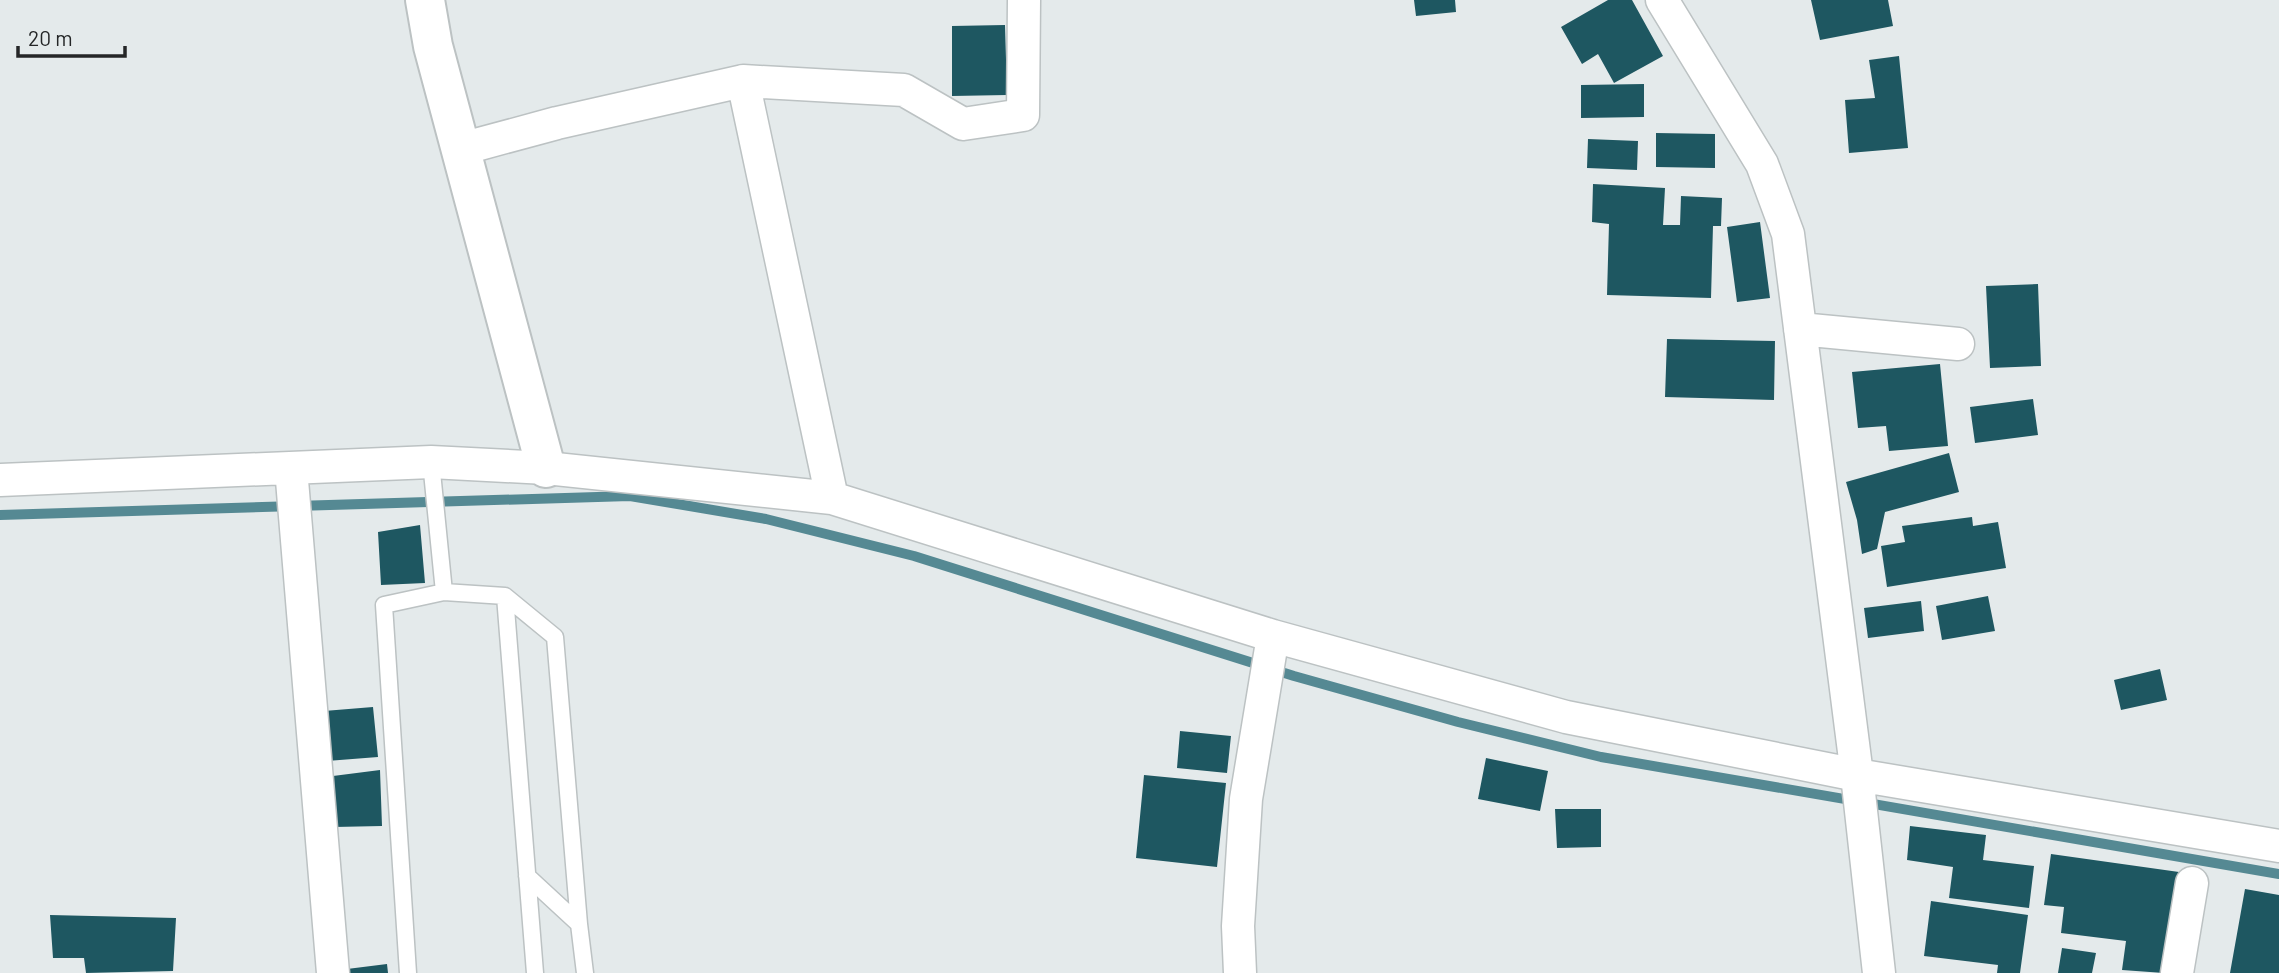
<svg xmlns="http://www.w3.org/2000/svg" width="2279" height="973" font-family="Barlow,sans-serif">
  <rect width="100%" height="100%" fill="#e4eaeb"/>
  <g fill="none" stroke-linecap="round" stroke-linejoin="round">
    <path stroke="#558993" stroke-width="10" d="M0 515 630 496 766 519 914 556 1294 676 1458 722 1601 757 2279 874"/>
  </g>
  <path fill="#1e5761" d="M1414 0H1455L1456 12 1416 16Z
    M1608 0H1632L1663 56 1614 83 1598 54 1582 64 1561 27Z
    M1811 0H1888L1893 26 1820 40Z
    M1005 25 1007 95 952 96V26Z
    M1899 56 1908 148 1849 153 1845 100 1875 98 1869 60Z
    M1644 84V117L1581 118V85Z
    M1656 133 1715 134V168L1656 167Z
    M1588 139 1638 141 1637 170 1587 168Z
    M1593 184 1665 188 1663 225H1680L1681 196 1722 198 1721 226H1713L1711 298 1607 295 1609 224 1592 222Z
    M1760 222 1770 298 1737 302 1727 227Z
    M2038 284 2041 366 1990 368 1986 286Z
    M1667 339 1775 341 1774 400 1665 397Z
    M1940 364 1948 446 1889 451 1886 426 1858 428 1852 372Z
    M2033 399 2038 435 1975 443 1970 407Z
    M1949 453 1959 492 1885 512 1877 549 1862 554 1857 520 1846 482Z
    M1972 517 1973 526 1998 522 2006 568 1887 587 1881 546 1905 542 1902 526Z
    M420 525 425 583 381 585 378 532Z
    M1988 596 1995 631 1942 640 1936 606Z
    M1921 601 1924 631 1868 638 1864 608Z
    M2160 669 2167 700 2121 710 2114 680Z
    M373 707 378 757 327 761 324 711Z
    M1180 731 1231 736 1227 773 1177 768Z
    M1486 758 1548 771 1540 811 1478 799Z
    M380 770 382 826 334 827 333 776Z
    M1144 775 1226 783 1217 867 1136 858Z
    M1555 809H1601V847L1557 848Z
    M1910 826 1986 835 1983 860 2034 866 2029 908 1949 898 1953 867 1907 860Z
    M2051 854 2179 872 2164 973 2122 970 2126 941 2061 933 2064 907 2044 905Z
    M2245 889 2279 895V973H2230Z
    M1931 901 2028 915 2020 973H1997L1998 965 1924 956Z
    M50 915 176 918 173 971 86 973 84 958H53Z
    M2062 948 2096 953 2092 973H2058Z
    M387 964 388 973H348L347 969Z"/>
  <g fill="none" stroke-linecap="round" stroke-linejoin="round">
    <defs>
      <path id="service" d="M431 462 444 592
        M505 596 555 637 579 924 527 876
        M579 924 585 973
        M408 973 384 605 444 592 505 596 535 973"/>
      <path id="minor" d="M1662 0 1762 164 1788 234 1857 775 1879 973
        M461 149 557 123 743 81
        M1800 329 1958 344
        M291 468 333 973
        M0 480 431 462 546 468 832 498 1273 636 1566 717 1857 775 2279 846
        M832 498 743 81 904 90 963 124 1023 115 1024 0
        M1240 973 1238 926 1246 799 1273 636
        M2177 973 2192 883"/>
      <path id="tertiary" d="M425 0 433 46 546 468"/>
    </defs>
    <use href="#service" stroke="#bcc2c3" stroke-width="19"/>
    <use href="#minor" stroke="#bcc2c3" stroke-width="35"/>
    <use href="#tertiary" stroke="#bcc2c3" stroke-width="42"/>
    <use href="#service" stroke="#fff" stroke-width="16"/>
    <use href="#minor" stroke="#fff" stroke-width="32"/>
    <use href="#tertiary" stroke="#fff" stroke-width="38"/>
  </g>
  <path d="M18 46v10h107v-10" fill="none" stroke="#242627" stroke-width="3.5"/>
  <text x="28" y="46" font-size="21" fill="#242627" stroke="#e4eaeb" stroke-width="5" paint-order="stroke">20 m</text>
</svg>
